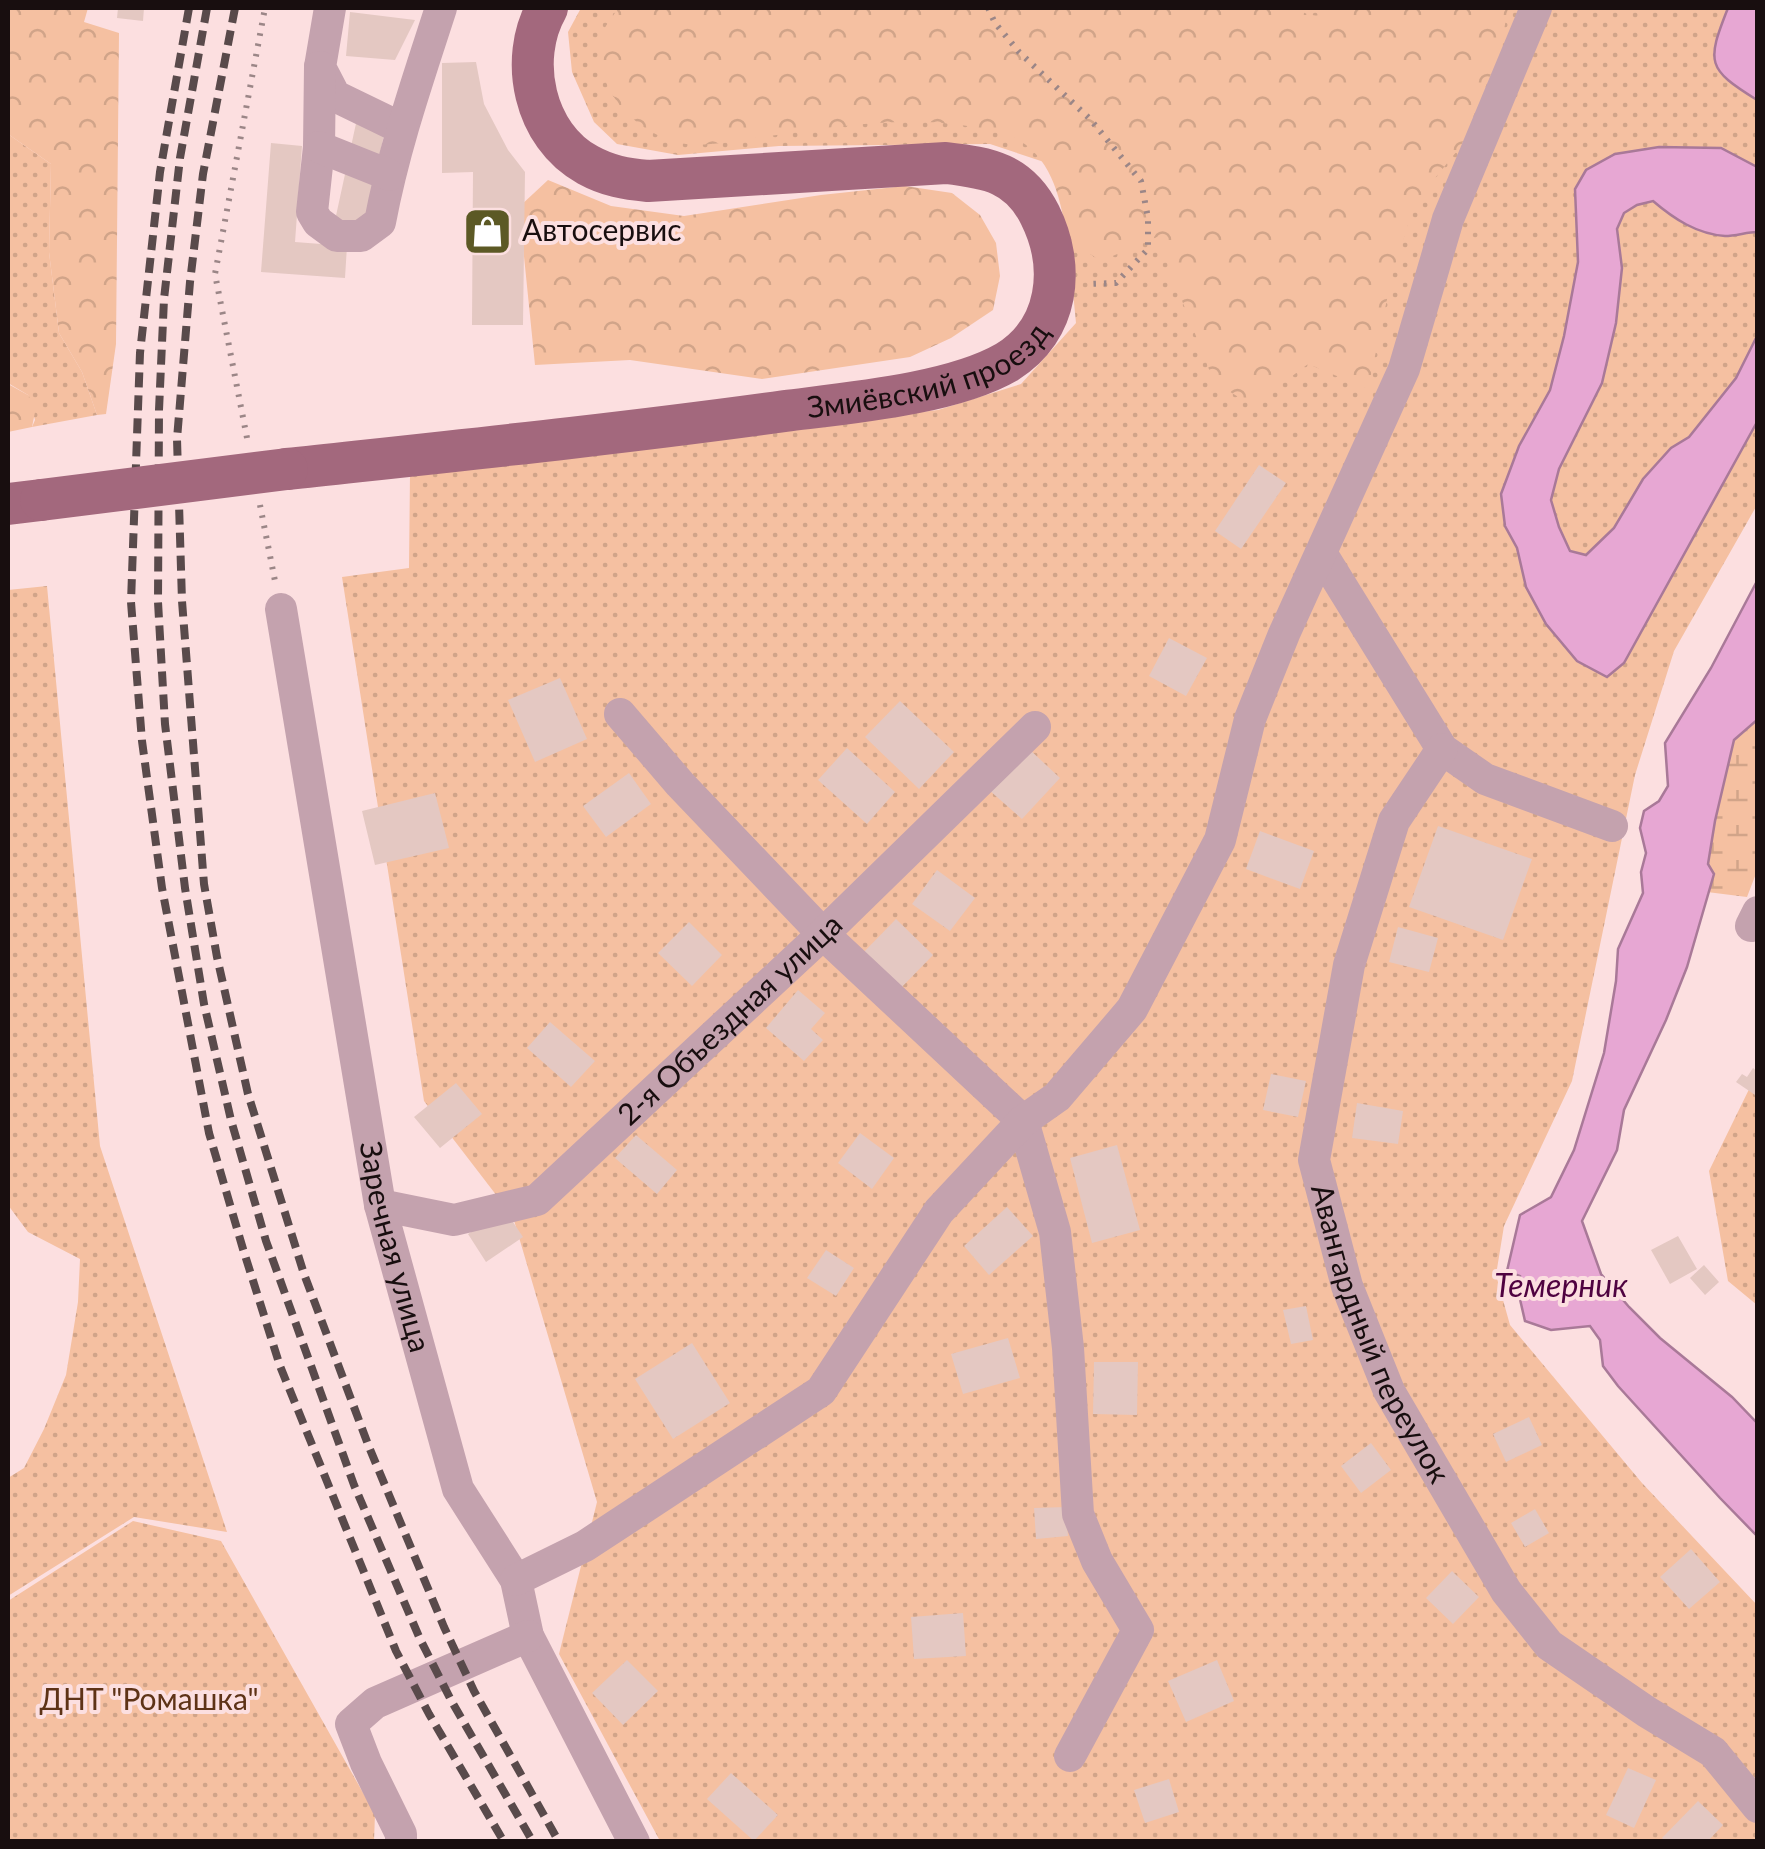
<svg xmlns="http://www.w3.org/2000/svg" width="1765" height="1849" font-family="Lato,sans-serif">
  <defs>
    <pattern id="grass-dots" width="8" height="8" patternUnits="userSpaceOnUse" patternTransform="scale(2.5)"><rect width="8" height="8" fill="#f5c0a1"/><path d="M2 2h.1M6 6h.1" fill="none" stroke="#d1a489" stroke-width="1.8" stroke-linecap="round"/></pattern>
    <pattern id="forest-crowns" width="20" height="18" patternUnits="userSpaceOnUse" patternTransform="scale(2.5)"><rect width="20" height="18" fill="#f5c0a1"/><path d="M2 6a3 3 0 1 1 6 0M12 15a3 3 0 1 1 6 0" fill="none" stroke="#d1a489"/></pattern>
    <pattern id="wetland-marsh" width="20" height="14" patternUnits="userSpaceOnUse" patternTransform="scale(2.5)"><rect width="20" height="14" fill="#f5c0a1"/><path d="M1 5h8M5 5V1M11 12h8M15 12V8" fill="none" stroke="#d1a489"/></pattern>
  </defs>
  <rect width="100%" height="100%" fill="#fcdfe0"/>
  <path fill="url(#grass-dots)" d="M581 8H1757V505L1674 651 1635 775 1572 1081 1504 1226 1496 1275 1510 1325 1642 1483 1757 1605V1841H660L559 1654 597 1502 513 1217 424 1101 342 577 409 568 410 473 938 410 1021 384 1076 323 1068 240 1058 188 1044 162 990 144 779 146 678 155 617 144 594 122 572 72 568 32Z
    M8 134 51 164 49 252 59 333 82 372 97 415 32 427 35 420 28 395 8 383Z
    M47 586 100 1146 227 1532 134 1517 8 1596V1478L24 1468 44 1429 66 1375 78 1302 80 1259 28 1232 8 1205V590Z
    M1757 1073V1305L1728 1281 1709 1171Z
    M133 1521 221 1541 375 1814 374 1841 8 1842V1601Z"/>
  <path fill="url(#forest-crowns)" d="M8 8H88L84 22 119 33 116 344 106 414 97 415 82 372 59 333 49 252 51 164 8 134Z
    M621 8H1294C1312 18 1324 18 1343 8H1508L1500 52 1461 146 1415 203 1393 271 1368 389 1308 364 1253 406 1214 382 1157 237 1101 261 1068 240C1060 201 1055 163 1019 140 1013 136 1004 135 998 133 919 110 833 128 754 138 735 141 704 147 686 144 638 136 596 93 599 43 600 32 611 19 617 10Z
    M548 180 611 206 684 216 821 195 905 186 952 193 980 215 996 243 1000 276 993 310 951 338 910 357 762 379 630 360 535 365 519 207Z
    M8 384 28 395 36 407 32 427 8 432Z"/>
  <path fill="url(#wetland-marsh)" d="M1757 720V871L1747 897 1707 892 1713 874 1708 864 1715 821 1734 740Z"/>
  <path fill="#e7a7d3" stroke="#a97998" stroke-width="2.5" d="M1728 8H1757V100C1707 69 1706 63 1728 8Z
    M1659 147 1721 148 1757 167V232C1747 232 1736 236 1725 236 1697 234 1674 219 1653 201L1637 205 1624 213 1617 229 1622 268 1616 323 1602 383 1559 469 1551 500 1559 527 1570 551 1586 555 1614 528 1643 479 1671 448 1689 437 1736 378 1757 336V422L1624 663 1607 677 1577 661 1546 624 1526 587 1517 548 1505 526 1501 494 1519 446 1550 390 1564 336 1578 262 1575 189 1586 170 1615 154Z
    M1757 581V720L1734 740 1715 821 1708 864 1714 874 1687 967 1666 1020 1624 1110 1617 1150 1582 1221 1601 1274 1629 1307 1660 1338 1732 1397 1757 1423V1536L1720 1498 1618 1386 1603 1366 1600 1340 1590 1326 1551 1330 1525 1321 1519 1295 1520 1276 1507 1271 1520 1215 1551 1197 1574 1150 1604 1053 1616 981 1618 949 1643 893 1641 872 1646 853 1640 828 1644 811 1659 801 1668 786 1665 743 1711 668Z"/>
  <path fill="#e4c8c2" d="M118 8H144L143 21 117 18Z
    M350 12 415 20 395 60 346 56Z
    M476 62 484 104 508 150 525 172 523 325H472L473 172 442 173V63Z
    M360 105 389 112 363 231 334 225Z
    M271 143 302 146 295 242 347 246 345 278 261 272Z
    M1259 465 1286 483 1241 549 1215 531Z
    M1169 638 1207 658 1186 696 1149 676Z
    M560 678 587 739 535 762 508 700Z
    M900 701 954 752 919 789 865 737Z
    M847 748 895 792 867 824 818 780Z
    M1028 748 1060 778 1022 819 989 790Z
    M629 773 651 804 606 837 583 806Z
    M435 793 449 848 375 865 362 811Z
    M1438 826 1532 859 1503 940 1409 907Z
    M1260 831 1314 851 1300 889 1246 869Z
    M937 870 975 898 950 931 912 904Z
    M896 919 933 955 897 992 860 956Z
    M689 922 722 955 692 986 658 953Z
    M1398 927 1438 938 1429 972 1389 962Z
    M798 990 825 1013 811 1029 823 1040 804 1061 766 1028Z
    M550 1022 595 1061 571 1087 527 1048Z
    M1753 1068 1758 1072V1097L1736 1082 1742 1074 1747 1077Z
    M1271 1074 1306 1081 1298 1117 1263 1110Z
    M456 1083 482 1114 440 1148 414 1117Z
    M1357 1103 1403 1111 1398 1144 1352 1138Z
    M860 1133 894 1158 872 1189 838 1163Z
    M636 1135 677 1170 657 1194 615 1158Z
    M1117 1145 1140 1230 1092 1243 1070 1158Z
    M1007 1207 1033 1236 989 1275 964 1246Z
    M505 1210 523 1237 486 1262 468 1234Z
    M1678 1236 1697 1269 1670 1284 1651 1250Z
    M826 1250 854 1268 836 1296 807 1278Z
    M1704 1265 1719 1282 1705 1295 1690 1278Z
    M1306 1306 1313 1340 1291 1344 1283 1310Z
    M1008 1338 1020 1378 963 1394 951 1354Z
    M692 1343 730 1403 673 1439 635 1379Z
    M1094 1362H1138L1137 1415 1093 1414Z
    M1529 1417 1542 1445 1506 1462 1493 1434Z
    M1371 1443 1391 1470 1361 1493 1341 1466Z
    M1066 1507 1068 1536 1036 1539 1034 1508Z
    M1535 1509 1549 1533 1525 1547 1511 1523Z
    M1691 1549 1720 1582 1689 1609 1660 1577Z
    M1452 1571 1479 1597 1453 1624 1426 1598Z
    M963 1613 966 1656 914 1659 911 1617Z
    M627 1660 658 1691 623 1725 592 1693Z
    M1217 1660 1234 1701 1186 1722 1168 1681Z
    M1628 1768 1656 1780 1634 1828 1606 1815Z
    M731 1773 778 1815 754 1841 707 1799Z
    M1169 1779 1179 1812 1145 1823 1134 1790Z
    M1698 1801 1723 1825 1707 1842H1666L1662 1838Z"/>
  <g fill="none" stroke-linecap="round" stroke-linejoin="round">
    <path stroke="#9b8687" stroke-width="6" stroke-dasharray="2.5 8" stroke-linecap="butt" d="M988 8 995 23 1019 52 1090 119 1141 181 1148 218V249L1116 283 1086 284
      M247 438 215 274 265 8
      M260 505 275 581"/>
    <g stroke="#c4a2ae" stroke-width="32">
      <path d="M330 8 320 67 335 96 401 128"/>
      <path d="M320 67 319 147 312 212 318 222 337 236H361L380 222C394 148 418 79 441 8"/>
      <path d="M319 147 389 175"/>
      <path d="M1321 553 1442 749 1485 779 1612 826"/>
      <path id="s1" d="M281 609 380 1205 458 1489 516 1580 528 1636 634 1842"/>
      <path d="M620 714 680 784 823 934 1023 1121 1055 1232 1068 1348 1078 1514 1097 1561 1138 1630 1070 1756"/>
      <path id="s2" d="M1442 749 1394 821 1349 965 1314 1160 1347 1286 1389 1391 1506 1591 1549 1645 1647 1712 1713 1752 1758 1807"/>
      <path d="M1751 926 1758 912"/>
      <path id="s3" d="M380 1205 454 1220 537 1200 823 934 1035 727"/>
      <path d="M516 1580 585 1546 821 1391 939 1211 1023 1121 1057 1097 1132 1009 1220 840 1250 719 1284 634 1404 369 1448 219 1536 8"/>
      <path d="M401 1842V1834L366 1763 351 1724 375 1703 528 1636"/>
    </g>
    <g stroke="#a3687d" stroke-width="42">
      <path id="s4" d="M287 469C453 451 619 434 785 411 849 403 952 394 1007 362 1059 330 1066 267 1040 215 1019 173 989 168 946 163L648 181C626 179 608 176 588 165 534 136 518 59 547 8"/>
      <path d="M8 504 41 500"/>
    </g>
    <path stroke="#594a4b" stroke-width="8" stroke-dasharray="15 8" stroke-linecap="butt" d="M189 8 160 172 140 353 131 602 142 741 162 888 209 1133 243 1249 280 1366 396 1651 429 1714 504 1842
      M207 8 180 158 164 299 159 410 158 602 165 724 185 888 204 1004 231 1120 266 1241 354 1485 420 1639 452 1702 533 1842
      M235 8 203 174 190 282 177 439 182 601 204 884 217 957 248 1094 304 1274 369 1447 444 1627 474 1691 559 1842"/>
    <path stroke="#a3687d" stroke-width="42" d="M41 500 287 469"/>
  </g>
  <defs>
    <symbol id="shop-square" viewBox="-11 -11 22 22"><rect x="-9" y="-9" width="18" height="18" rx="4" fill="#5c5925" stroke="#fcdfe0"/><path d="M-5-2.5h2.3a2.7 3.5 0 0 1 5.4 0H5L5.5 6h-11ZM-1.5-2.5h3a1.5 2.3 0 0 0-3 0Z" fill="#fff"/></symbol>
  </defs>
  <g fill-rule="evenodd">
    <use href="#shop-square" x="460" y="204" width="55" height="55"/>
  </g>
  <g text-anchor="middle" stroke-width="8" stroke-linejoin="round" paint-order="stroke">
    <g font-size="30" fill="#180e0f" stroke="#fcdfe0" text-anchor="start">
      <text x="522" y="241">Автосервис</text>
    </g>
    <g font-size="30" fill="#180e0f" stroke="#fcdfe0">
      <text dy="10" stroke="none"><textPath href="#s4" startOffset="652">Змиёвский проезд</textPath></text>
      <text dy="10" stroke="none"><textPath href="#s3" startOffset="425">2-я Объездная улица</textPath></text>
      <text dy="10" stroke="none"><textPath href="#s1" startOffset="648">Заречная улица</textPath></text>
      <text dy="10" stroke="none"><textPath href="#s2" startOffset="622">Авангардный переулок</textPath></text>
    </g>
    <g font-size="30" fill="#5e3317" stroke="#fcdfe0">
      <text x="149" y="1710">ДНТ "Ромашка"</text>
    </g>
    <g font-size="32" font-style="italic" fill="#4f0240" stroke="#fcdfe0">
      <text x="1561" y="1297">Темерник</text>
    </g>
  </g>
  <rect width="1765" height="1849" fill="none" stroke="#180e0f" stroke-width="20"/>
</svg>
